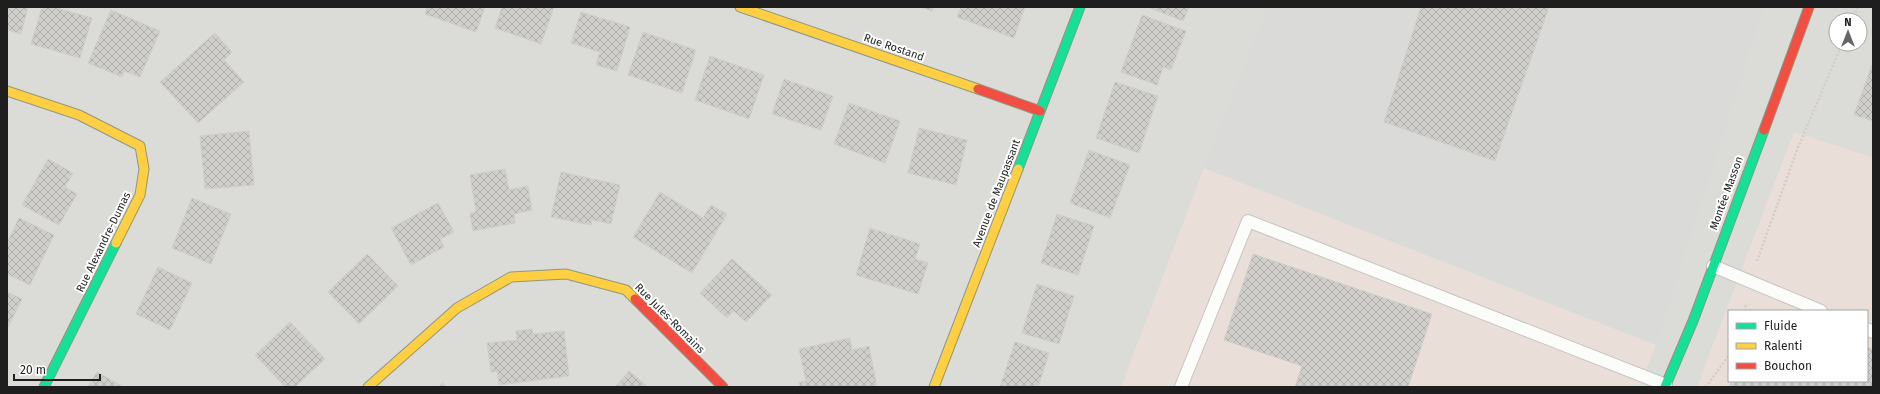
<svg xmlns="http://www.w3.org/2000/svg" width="1880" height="394" font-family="'Fira Sans',sans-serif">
  <defs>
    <pattern id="building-cross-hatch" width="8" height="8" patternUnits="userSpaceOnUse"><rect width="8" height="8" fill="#cfceca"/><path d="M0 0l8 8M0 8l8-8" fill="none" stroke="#b1b0ad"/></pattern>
  </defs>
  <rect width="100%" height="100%" fill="#ecece7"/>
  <path fill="#dbdbd8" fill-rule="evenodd" d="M7 7H1873V387H7ZM1836 20H1860V44H1836ZM1729 311H1867V381H1729Z"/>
  <path fill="#eadfd8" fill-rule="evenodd" d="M1794 132 1873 158V387H1697ZM1729 311H1867V381H1729Z
    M1204 168 1656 345 1639 387H1121Z"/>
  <path fill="#dadad8" d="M1268 7H1764L1656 345 1204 168Z"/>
  <path fill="url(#building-cross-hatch)" stroke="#d0cec8" d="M7 7H28L21 34 7 30Z
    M42 7H53L92 18 80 58 31 44Z
    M427 7H485L476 32 425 14Z
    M502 7H554L541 44 495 28Z
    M921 7H933L932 11Z
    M961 7H1025L1014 38 957 17Z
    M1148 7H1189L1183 21Z
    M1421 7H1549L1495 161 1384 122Z
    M111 10 160 31 140 77 124 71 122 77 88 63Z
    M581 12 630 27 617 71 596 65 600 52 571 43Z
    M1142 15 1186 31 1171 70 1163 67 1157 85 1121 72Z
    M643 32 696 50 682 93 628 75Z
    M215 33 232 52 224 60 244 82 198 123 160 82Z
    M710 56 764 75 749 119 695 100Z
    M1873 62V121L1854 115Z
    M784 79 833 96 821 130 772 114Z
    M1115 82 1158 96 1139 153 1096 138Z
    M849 103 900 121 885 163 834 144Z
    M919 128 967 140 956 185 908 173Z
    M249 131 254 185 205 189 200 136Z
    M1089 150 1130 165 1110 218 1070 203Z
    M48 159 73 173 65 187 77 194 59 225 22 205Z
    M505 169 509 190 528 186 532 210 514 214 515 223 473 231 470 213 476 212 470 175Z
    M561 172 620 185 611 224 592 220 591 225 551 217Z
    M660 192 703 218 711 205 727 214 692 273 633 237Z
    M192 198 231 214 211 264 172 248Z
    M438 203 454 232 440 239 444 247 411 265 391 228Z
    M1057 214 1094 226 1078 275 1041 263Z
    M19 218 54 235 30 285 7 274V243Z
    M870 228 920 244 915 259 928 263 918 294 856 275Z
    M367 254 398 286 359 324 328 292Z
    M1253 254 1432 314 1408 387H1295L1302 366 1224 340Z
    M732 259 772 295 746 322 734 311 727 318 700 293Z
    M158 267 192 283 170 330 136 314Z
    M1037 284 1074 296 1059 344 1022 333Z
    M7 292 22 299 7 329Z
    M290 322 325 359 295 387H285L255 355Z
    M532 329 533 334 564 331 569 376 499 385 497 371 491 372 487 343 517 340 516 331Z
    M850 338 852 350 869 346 877 387H800L799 382 806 381 799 349Z
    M1015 342 1049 353 1038 387H1000Z
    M1867 347 1873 349V387H1729L1732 381H1867Z
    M629 371 648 387H615Z
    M97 372 124 387H88Z
    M443 383 446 387H438Z"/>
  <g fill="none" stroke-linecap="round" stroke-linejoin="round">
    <defs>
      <path id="lane" d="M1713 266 1821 311
        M1867 329 1873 332
        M1181 387 1248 221 1666 385"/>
      <path id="fast" d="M1018 169 1080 7
        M44 387 116 243
        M1665 387 1693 321 1764 130"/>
      <path id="slow" d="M740 7 978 89
        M7 91 79 115 140 146 144 169 140 195 116 243
        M368 387 457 308 511 277 566 274 626 290 635 299
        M934 387 1018 169"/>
      <path id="jam" d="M978 89 1040 111
        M1764 130 1809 7
        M635 299 723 387"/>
    </defs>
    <use href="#lane" stroke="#c5c5c3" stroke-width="14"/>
    <use href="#fast" stroke="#8f977e" stroke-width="11"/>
    <use href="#slow" stroke="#8f977e" stroke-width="11"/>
    <use href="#jam" stroke="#8f977e" stroke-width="11"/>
    <path stroke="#d6ccc7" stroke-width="2.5" stroke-dasharray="2 2" stroke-linecap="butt" d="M1852 20 1858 7
      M1757 261 1797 150 1842 44
      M1745 311 1746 303
      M1706 387 1729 355"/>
    <use href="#lane" stroke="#fcfcfb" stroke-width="12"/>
    <use href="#fast" stroke="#16e098" stroke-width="9"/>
    <use href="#slow" stroke="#ffcf43" stroke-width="9"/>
    <use href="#jam" stroke="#f24e42" stroke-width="9"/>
  </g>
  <g text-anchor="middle" stroke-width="4" stroke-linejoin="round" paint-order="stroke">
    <g font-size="11" fill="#1e1e1e" stroke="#fff">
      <text transform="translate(894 47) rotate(19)" y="4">Rue Rostand</text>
      <text transform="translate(996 193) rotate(-69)" y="4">Avenue de Maupassant</text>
      <text transform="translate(1726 193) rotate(-70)" y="4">Montée Masson</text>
      <text transform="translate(103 242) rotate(-64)" y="4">Rue Alexandre-Dumas</text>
      <text transform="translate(670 318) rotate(45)" y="4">Rue Jules-Romains</text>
    </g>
  </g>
  <rect width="1880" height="394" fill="none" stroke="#1e1e1e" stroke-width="16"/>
  <rect x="1728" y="310" width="140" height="72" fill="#ffffff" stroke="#a5a5a5"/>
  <rect x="1736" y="323" width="20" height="6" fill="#16e098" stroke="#a5a5a5"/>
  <text x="1764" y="330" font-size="12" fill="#1e1e1e">Fluide</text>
  <rect x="1736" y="343" width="20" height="6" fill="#ffcf43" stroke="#a5a5a5"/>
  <text x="1764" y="350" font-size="12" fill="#1e1e1e">Ralenti</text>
  <rect x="1736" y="363" width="20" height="6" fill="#f24e42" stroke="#a5a5a5"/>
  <text x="1764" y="370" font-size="12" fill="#1e1e1e">Bouchon</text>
  <g transform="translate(1848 32)"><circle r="19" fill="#ffffff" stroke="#a5a5a5"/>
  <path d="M0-3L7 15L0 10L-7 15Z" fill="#666664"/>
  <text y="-6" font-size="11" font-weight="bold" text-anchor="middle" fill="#1e1e1e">N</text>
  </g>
  <path d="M14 374v6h86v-6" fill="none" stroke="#1e1e1e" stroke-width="2"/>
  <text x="20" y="374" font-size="12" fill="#1e1e1e" stroke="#ffffff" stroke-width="3" paint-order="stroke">20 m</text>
</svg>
